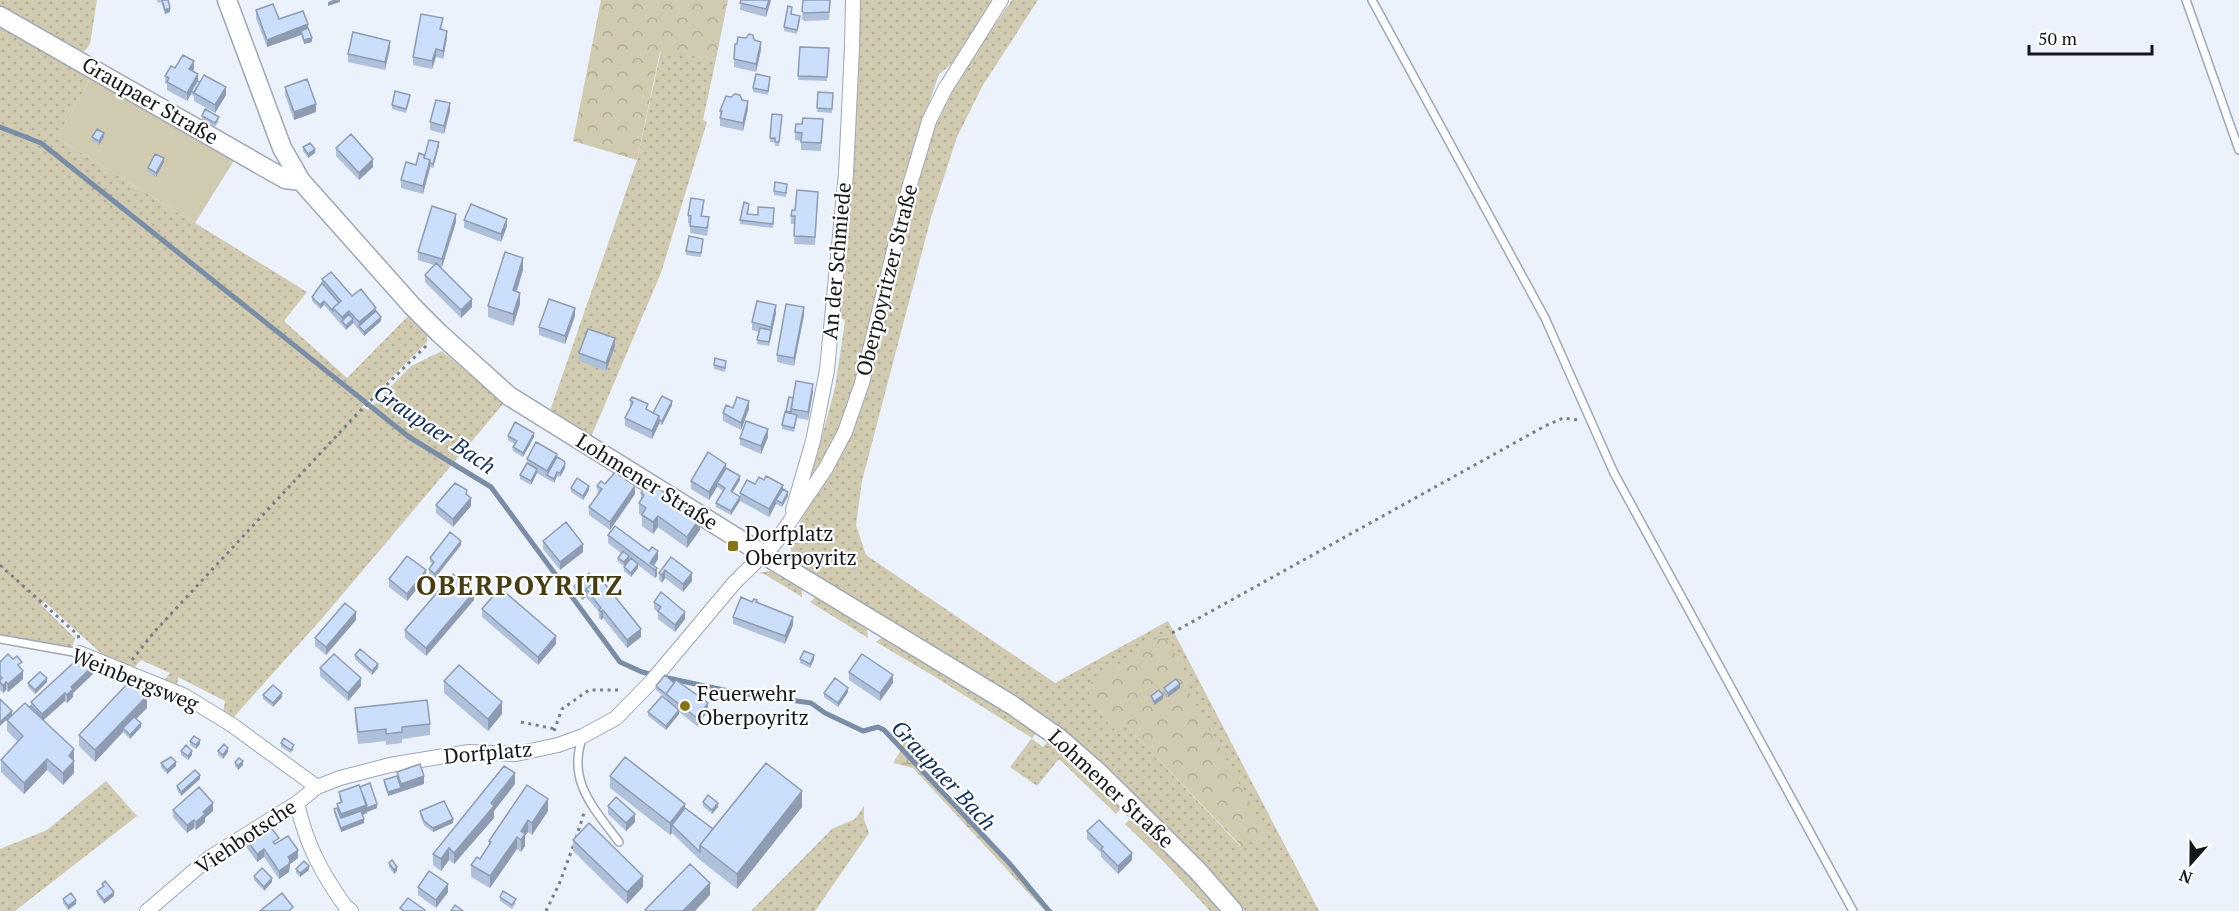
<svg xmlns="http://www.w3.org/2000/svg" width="2239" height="911" font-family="'PT Serif',serif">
  <defs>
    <pattern id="grass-dots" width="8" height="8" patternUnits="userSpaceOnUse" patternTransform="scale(1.5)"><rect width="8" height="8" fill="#d0cab0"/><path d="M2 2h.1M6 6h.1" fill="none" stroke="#b2ad97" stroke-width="1.8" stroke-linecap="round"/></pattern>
    <pattern id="forest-crowns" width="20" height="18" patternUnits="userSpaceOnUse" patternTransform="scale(1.5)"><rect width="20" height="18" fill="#d0cab0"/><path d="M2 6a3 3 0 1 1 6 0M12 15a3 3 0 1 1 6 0" fill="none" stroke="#b2ad97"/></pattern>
    <pattern id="wetland-marsh" width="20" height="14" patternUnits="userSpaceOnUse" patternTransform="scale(1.5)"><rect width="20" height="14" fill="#d0cab0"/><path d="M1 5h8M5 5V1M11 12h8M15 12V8" fill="none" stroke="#b2ad97"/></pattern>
  </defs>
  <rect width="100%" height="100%" fill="#ecf2fc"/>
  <path fill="url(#grass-dots)" fill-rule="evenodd" d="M0 0H97L90 44 85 51 74 50 0 12Z
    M857 0H994C978 26 965 56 939 74L914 147 857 383 838 430 808 490 803 487 812 461 816 459 835 388 845 321 839 316C851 211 853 106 857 0Z
    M1012 0H1038L983 85 957 137 932 214 862 481 856 525 866 555 1055 683 1168 621 1319 911H1245L1219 880 1141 803 1009 693 799 566 791 556V548L804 511 868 382 915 187 935 122 951 90 991 27 994 26ZM1189 678 1185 685 1241 847 1124 723Z
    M0 26 93 74 57 138 307 292 284 321 347 378 409 315 427 335V342L362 407 368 410 411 366 442 351 504 403 325 615 234 717 227 718 223 713 225 701 178 677 177 688 162 682 170 673 141 660 133 669 105 657 45 602 41 605 75 638 72 647 65 648 0 635Z
    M661 51 716 59 703 120 707 122 661 273 591 437 550 411 637 160Z
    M770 571 802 589V597L764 574 757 573Z
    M816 597 867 628 868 638 810 602Z
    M883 637 985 698 1036 732 1032 739 1043 747 1048 741 1078 765 1122 808 1116 814 1059 759 1037 786 1010 767 1032 738 932 675 876 642Z
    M106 781 137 816 15 911H0V849L47 830Z
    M864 806V819L869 833 815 911H751L832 829 855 819Z
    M1132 817 1223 911H1210L1161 859 1125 824Z"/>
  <path fill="url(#forest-crowns)" d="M601 0H728L716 59 660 52 637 160 573 141Z
    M1163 634 1189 678 1185 685 1267 834 1242 847 1124 723 1112 729 1085 687Z"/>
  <path fill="url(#wetland-marsh)" d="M904 738 921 766 1053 911H1045L913 768 893 763 901 750Z"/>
  <path fill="#d0cab0" d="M93 74 235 159 195 223 57 138Z"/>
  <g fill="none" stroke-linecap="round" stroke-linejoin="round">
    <path stroke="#7a8da7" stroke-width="5" d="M0 127 41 143 409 437 491 487 620 662 642 672 654 675
      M663 677 733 692 811 703 825 713 863 731 878 727 884 730 1010 864 1049 911"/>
    <defs>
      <path id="lane" d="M1372 0 1545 318 1614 473 1853 911
        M2186 0 2239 150
        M0 639 79 653
        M583 736C566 781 594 808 619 842"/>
      <path id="street" d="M793 510 813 441 827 370 846 173 852 48 853 0
        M79 653 185 696 232 725 317 787
        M297 803C306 844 321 872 345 906L351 911
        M147 911 209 858 297 803 317 787 340 778 390 765 469 752 516 754 558 745 583 736 616 718 651 682 735 582 776 542 826 468 845 432 862 383 909 188 929 121 945 89 1001 0"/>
      <path id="secondary" d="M227 0 282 148 301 181 413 307 439 333 509 396 763 554 1012 705 1059 738 1098 772 1198 871 1233 911
        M0 16 285 179 301 181"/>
    </defs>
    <use href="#lane" stroke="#9da7b6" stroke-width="10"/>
    <use href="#street" stroke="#9da7b6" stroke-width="16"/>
    <use href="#secondary" stroke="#9da7b6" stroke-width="21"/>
    <path stroke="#7a7f87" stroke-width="3" stroke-dasharray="3 4.5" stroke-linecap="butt" d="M0 565 78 635 79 639
      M1172 633 1545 426 1563 418 1579 420
      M132 660 155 631 355 416 427 345
      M521 722 555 729
      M554 731 562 709 589 690H621
      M576 838 584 813
      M546 911 560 882 574 844"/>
    <use href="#lane" stroke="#fff" stroke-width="7"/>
    <use href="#street" stroke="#fff" stroke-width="14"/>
    <use href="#secondary" stroke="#fff" stroke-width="18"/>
  </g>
  <path fill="#afc0da" d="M157 0H168L170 12 165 14 161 2 158 3Z
    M741 0H771L766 17 740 10Z
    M803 0H831L829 20 804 21 802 19Z
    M256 10 279 19 308 28 312 42 304 44 301 35 267 47 256 18Z
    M792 11V14L800 20 797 34 784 31V27Z
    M443 26 442 29 447 38 443 59 436 57 432 69 413 65V57Z
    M754 40 761 50 756 72 734 67V59L737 44Z
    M800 47 829 48 827 81 798 80Z
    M390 48 385 70 348 62V54Z
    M175 68 194 69 192 71 198 81 226 95 215 113 194 101V96L191 94 187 101 167 90V84L165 83V76Z
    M770 81 768 95 753 92V88Z
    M285 87 316 112 294 120 285 95Z
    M818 92 833 93 832 113 817 112Z
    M410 99 406 113 392 109V105Z
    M742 100 748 109 743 131 720 126V111Z
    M450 111 444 134 430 130V122Z
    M772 114 782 115 779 146H775V142H770Z
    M202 116 219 121 215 127 202 120Z
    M823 127 821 151 801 150V141L795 140V132Z
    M92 137H104L99 145 92 141Z
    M439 146 433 168 430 167 423 194 401 188V180L416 165Z
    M303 147 315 153 308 158 303 151Z
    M336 148 373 167 359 180 336 156Z
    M164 162 156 177 148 172V168Z
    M787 188 786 197 774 195V191Z
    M818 199 815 245 794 244 795 224H791V216L795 210Z
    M704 207 702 216 709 225 707 236 690 233V224L688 223V215Z
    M749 208 748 214 758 215 774 208 773 228 740 224V220Z
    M464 220 507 226 501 242 464 228Z
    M456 222 442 267H440L472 307 461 318 425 282V275L434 265 418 260V252Z
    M703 243 701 257 686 255V251Z
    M523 270 517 291 520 304 513 326 488 317V306Z
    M322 279 376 311 381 321 364 336 353 323 346 330 324 305 320 309 312 301V297L322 283Z
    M776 313 769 346 757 344 759 332 752 330V322Z
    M804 315 794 366 777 362V355Z
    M575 316 565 344 539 335V327Z
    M615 346 606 371 579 361V353Z
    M714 365H726L725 372 714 369Z
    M813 392 808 420 797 418 794 432 782 429V425L786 412 789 397 793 398Z
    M630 400 653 413 672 405 662 425 659 424 652 439 625 426V418L630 408Z
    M733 408 749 409 741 430 723 421V413Z
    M508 436 534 437 523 457 513 451V447L515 444 508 440Z
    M768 437 761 454 740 445V438Z
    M557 457 565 468 560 477 557 476 554 483 537 473 531 485 520 479V475L527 463V459Z
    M726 468 740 480 732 492 740 497V493L755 484 783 489 788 496 782 507 776 504 769 517 740 501 731 515 716 507V503L723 491 717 487 709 500 691 489V481Z
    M621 476 635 494 610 530 589 515V507L598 495 597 486 605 484Z
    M571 488 589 490 583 500 571 492Z
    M641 493 700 530 687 548 658 527 653 534 642 526V516L639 514V503L641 499Z
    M467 495 471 506 453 527 436 513V505Z
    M608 535 658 559 654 566 657 576 655 578 638 565V568L631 577 624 571V567L630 560 629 559 624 566 618 562V558L621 553 608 543Z
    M543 541 583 552 560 570 543 549Z
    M461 545 435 578 429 573V569L433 564 430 562V558Z
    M671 557 692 581 683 592 665 578 662 583 659 580V573Z
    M589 573 641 637 627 648 603 618 601 620 599 618V612L586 597 582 600 574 590V586Z
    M426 578 407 601 389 587V579Z
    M474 600 426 656 405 638V630Z
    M654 602 685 619 675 632 658 619V613L654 609Z
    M482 609 556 644 538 665 482 617Z
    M733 617 793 625 785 644 733 624Z
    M356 620 326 655 315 646V638Z
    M355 655 378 668 372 675 355 659Z
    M800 659H814L810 668 800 663Z
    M0 662 22 670 23 679 8 692 6 690 3 693 0 690Z
    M320 668 361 686 348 701 320 676Z
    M849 672 893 683 880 701 849 680Z
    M93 674 73 693V697L67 703 65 701 43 720 74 749V773L63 785 47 770 24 794 1 772V760L18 742 7 731V720L12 715 29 707 31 706V702Z
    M444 681 502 714 488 731 444 693Z
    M47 682 35 694 28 687V683Z
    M656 686 708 711 697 726 679 712V714L666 730 648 716V712L666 700V698L656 690Z
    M1164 688H1180L1168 697 1164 692Z
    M848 692 838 707 824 697V693Z
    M263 695 282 697 273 707 263 699Z
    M1151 696 1163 699 1154 705 1151 700Z
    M147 708 136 719 141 727 130 739 123 732 95 762 79 746V735Z
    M355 708 430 724V735L402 739V743L386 745V741L358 744 355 720Z
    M190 741 200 744 196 749 190 745Z
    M281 743 294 749 291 753 281 747Z
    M181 751 192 755 188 760 181 755Z
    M218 751 228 752 223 759 218 755Z
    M235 762 243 765 238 770 235 766Z
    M161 763 176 766 167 774 161 767Z
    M397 772 424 784 388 796 384 784V780L397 776Z
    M610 776 685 808 713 829 802 807 737 889 700 860 672 833 670 835 610 788Z
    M200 779 181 796 177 790V786Z
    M515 784 494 811V818L454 864 449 860 441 871 433 865V854Z
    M527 785 548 811 532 835 528 832 525 836V846L521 852 517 849 490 888 471 877V865L480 859 489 845V841Z
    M360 787 377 808 367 812V813L363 815 364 823 341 832 334 813V809L337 808V804L340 803 339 792Z
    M703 802 718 807 712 814 703 806Z
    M608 806 635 822 626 831 608 814Z
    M173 810 213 811 205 818V822L196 830 194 828 187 833 173 817Z
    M420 811 453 823 433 832 424 825 420 815Z
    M1087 831 1132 860 1118 874 1101 857V853L1087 839Z
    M247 840 298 858 290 864 289 872 279 879 264 857 257 862 247 848Z
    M573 840 643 887 627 904 573 851Z
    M389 863 397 871 394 874 389 867Z
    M296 869 309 870 300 877 296 873Z
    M254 876 272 882 264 891 254 880Z
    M102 884 114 896 104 904 97 895V891L102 887Z
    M418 887 448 892 436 908 418 895Z
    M500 897 516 903 512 909 500 901Z
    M63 899 76 904 68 910 63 903Z"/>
  <path fill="#8e9cb1" d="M333 0H340V2L328 6V2Z
    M769 0H771L766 17V9Z
    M170 8V12L165 14V10Z
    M308 24V32L301 31V35L267 47V40Z
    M447 31V38L443 59V51Z
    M312 38V42L304 44V40Z
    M390 41V48L385 70V62Z
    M761 42V50L756 72V64Z
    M436 49V57L432 69V61Z
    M194 61V69L189 77V69Z
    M198 74V82L191 91V94L187 101V93Z
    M226 87V95L215 113V105Z
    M748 101V109L743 131V123Z
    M450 103V111L444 134V126Z
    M316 104V112L294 120V112Z
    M104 133V137L99 145V141Z
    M439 142V146L433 168V164Z
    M315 149V153L308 158V154Z
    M164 158V162L156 177V173Z
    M373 159V167L359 180V173Z
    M430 160V168L423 194V186Z
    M456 214V222L442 267V259Z
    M507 219V226L501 242V234Z
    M523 258V270L513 302V290Z
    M520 293V304L513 326V314Z
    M472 299V307L461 318V310Z
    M324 301V305L320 309V305Z
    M776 305V313L769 346 771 327Z
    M804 307V315L794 366V358Z
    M376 308V315L359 326V322Z
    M575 308V316L565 344V336Z
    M349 311V318L342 321V317Z
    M381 317V321L364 336V332Z
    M353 319V323L346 330V326Z
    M615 338V346L606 371V363Z
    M813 384V392L808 420V412Z
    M672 401V405L662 425V421Z
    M749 401V409L741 430V423Z
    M659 416V424L652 439V431Z
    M768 429V437L761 454V446Z
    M534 433V437L523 457V453Z
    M557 454V461L547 475V471Z
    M565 464V468L560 477V473Z
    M726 464V472L717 483V487L709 500V492Z
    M537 469V473L531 485V481Z
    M557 472V476L554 483V479Z
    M740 476V480L731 495V491Z
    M783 485V493L776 500V504L769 517V509Z
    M589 486V490L583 500V496Z
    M635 486V494L610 530V522Z
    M788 492V496L782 507V503Z
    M740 497V501L731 515V511Z
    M471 498V506L453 527V519Z
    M658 516V527L653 534V522Z
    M700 518V530L687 548V537Z
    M461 541V545L435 578V574Z
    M583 544V552L560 570V562Z
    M658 551V559L652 568 650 563Z
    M629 556V560L624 566V562Z
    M638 564V568L631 577V573Z
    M657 568V576L655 578V570Z
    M426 570V578L407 601V594Z
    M665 570V578L662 583V575Z
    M692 573V581L683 592V584Z
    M474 592V600L426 656V648Z
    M586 593V597L582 600V596Z
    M603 610V618L601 620V612Z
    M356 612V620L326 655V647Z
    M685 612V619L675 632V625Z
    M793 617V625L785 644V636Z
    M641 629V637L627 648V640Z
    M556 636V644L538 665V657Z
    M814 655V659L810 668V664Z
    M378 664V668L372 675V671Z
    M93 666V674L73 693V697L67 703V695L71 687Z
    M23 671V679L8 692V684Z
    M893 675V683L880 701V693Z
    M47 678V682L35 694V690Z
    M361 678V686L348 701V693Z
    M6 682V690L3 693V686Z
    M1180 684V688L1168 697V693Z
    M848 688V692L838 707V703Z
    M65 693V701L37 726 42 717V714Z
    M282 693V697L273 707V703Z
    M1163 695V699L1154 705V701Z
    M147 696V708L125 730 123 728V732L95 762V750Z
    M502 702V714L488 731V719Z
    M708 703V711L697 726V718Z
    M679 710V714L666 730V726Z
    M12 711V715L0 726V722Z
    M141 723V727L130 739V735Z
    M200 740V744L196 749V745Z
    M228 748V752L223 759V755Z
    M74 749V773L63 785V773L69 756Z
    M192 751V755L188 760V756Z
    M47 759V770L24 794V783Z
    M243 761V765L238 770V766Z
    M176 762V766L167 774V770Z
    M515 773V784L494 811V818L454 864V853Z
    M200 775V779L181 796V792Z
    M424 776V784L388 796V792L401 788V784Z
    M802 791V807L737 889V874Z
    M548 799V811L532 835V823Z
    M213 803V811L205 818V822L196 830V822L203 812Z
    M718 803V807L712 814V810Z
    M377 804V808L367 812V813L341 822V814L367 805Z
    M685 804V816L672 825V833L670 835V823Z
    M635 814V822L626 831V823Z
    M364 819V823L341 832V828Z
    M453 819V823L433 832V828Z
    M194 820V828L187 833V825Z
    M528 820V832L525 836V846L521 852V831Z
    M517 837V849L490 888V876Z
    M449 848V860L441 871V859Z
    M264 849V857L257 862V854Z
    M298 850V858L290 864 289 872 279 879V871L288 857Z
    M1132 853V860L1118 874V866Z
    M309 866V870L300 877V873Z
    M397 867V871L394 874V870Z
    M643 876V887L627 904V892Z
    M272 878V882L264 891V887Z
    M710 883V895L695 911H683Z
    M448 884V892L436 908V900Z
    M114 892V896L104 904V900Z
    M76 900V904L68 910V906Z"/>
  <path fill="#cbdffd" stroke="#8e9cb1" stroke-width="1.5" d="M162 0H168L170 8 165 10Z
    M741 0H769L766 9 740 3Z
    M803 0H830L829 12 804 13 802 11Z
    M273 4 279 19 303 11 308 24 267 40 256 10Z
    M788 6 792 7 791 14 800 16 797 30 784 27Z
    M421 14 443 18 440 29 447 31 443 51 436 49 432 61 413 57Z
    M308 28 312 38 304 40 301 31Z
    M353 32 390 41 385 62 348 54Z
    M749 34 753 35 754 40 761 42 756 64 734 59 735 44H737L738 37 746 38Z
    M800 47 829 48 827 77 798 76Z
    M183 55 194 61 189 69 198 74 187 93 167 82 169 78 165 76 171 66 175 68Z
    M756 74 770 77 768 91 753 88Z
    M204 75 226 87 215 105 194 93Z
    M307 79 316 104 294 112 285 87Z
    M197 81 200 82 194 92 191 91Z
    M395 91 410 95 406 109 392 105Z
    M818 92 833 93 832 109 817 108Z
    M735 94 740 95 742 100 748 101 743 123 720 118 722 111H720L726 96 731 97Z
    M436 100 450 103 444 126 430 122Z
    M205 109 219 117 215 123 202 116Z
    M772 114 782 115 779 142H775V138H770Z
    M803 118 823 119 821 143 801 142 802 133 795 132 796 124H802Z
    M97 129 104 133 99 141 92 137Z
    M351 134 373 159 359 173 336 148Z
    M429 140 439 142 433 164 430 163V160L424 158Z
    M310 143 315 149 308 154 303 147Z
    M419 153 424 155V158L430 160 423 186 401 180 406 162 416 165Z
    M155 154 164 158 156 173 148 168Z
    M775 182 787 184 786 193 774 191Z
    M797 190 818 192 815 237 794 236 795 216H791L792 210H795Z
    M691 198 704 200 701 216 709 217 707 228 690 226 691 216 688 215Z
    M744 202 749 204 747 214 758 215V207L774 208 773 224 740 220Z
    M471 204 507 219 501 234 464 220Z
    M432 206 456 214 442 259 418 252Z
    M689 236 703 239 701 253 686 251Z
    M505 252 523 258 513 290 520 293 513 314 488 306Z
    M436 263 472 299 461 310 425 275Z
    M331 272 352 296 361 289 376 308 359 322 349 311 342 317 333 308 341 301 322 279Z
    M322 283 339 303 333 308V311L324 301 320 305 312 297Z
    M549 299 575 308 565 336 539 327Z
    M757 301 776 305 771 327 752 322Z
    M786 304 804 307 794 358 777 355Z
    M376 311 381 317 364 332 359 326Z
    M349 314 353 319 346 326 342 321Z
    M760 328 771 330 769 342 757 340Z
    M588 329 615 338 606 363 579 353Z
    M715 358 726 361 725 368 714 365Z
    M796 381 813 384 808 412 791 409Z
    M662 396 672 401 662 421 659 420V416L653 413Z
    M632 397 648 404 646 409 659 416 652 431 625 418 633 402 630 400Z
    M737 397 749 401 741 423 723 413 726 405 733 408Z
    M789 397 793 398 791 412 786 411Z
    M785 412 797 415 794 428 782 425Z
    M746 421 768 429 761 446 740 438Z
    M515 422 534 433 523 453 513 447 517 441 508 436Z
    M536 442 557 454 547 471 527 459Z
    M708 452 726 464 709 492 691 481Z
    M557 457 564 461 565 464 560 473 557 472 554 479 547 475Z
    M527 463 537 469 531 481 520 475Z
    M726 468 740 476 731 491 740 497 731 511 716 503 725 488 717 483Z
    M617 470 621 472 619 475 635 486 610 522 589 507 602 489 597 486 601 481 605 484Z
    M766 476 783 485 769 509 740 493 747 480 755 484 759 477 764 480Z
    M577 478 589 486 583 496 571 488Z
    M455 483 467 490 466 494 471 498 453 519 436 505Z
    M652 484 700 518 687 537 658 516 653 522 642 515 646 508 639 503 644 495 641 493 645 488 648 490Z
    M783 489 788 492 782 503 776 500Z
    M566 522 583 544 560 562 543 541Z
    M615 526 649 551 652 547 658 551 650 563 657 568 655 570 608 535Z
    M450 532 461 541 435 574 429 569 434 562 430 558Z
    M623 551 629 556 624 562 618 558Z
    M407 556 426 570 407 594 389 579Z
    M671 557 692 573 683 584 665 570 662 575 659 573Z
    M631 558 638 564 631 573 624 567Z
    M589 573 596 581 586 589V593L582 596 574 586Z
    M453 574 474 592 426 648 405 630Z
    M600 578 641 629 627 640 603 610 601 612 599 610 601 608 586 589Z
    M500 588 556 636 538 657 482 609Z
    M661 592 685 612 675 625 658 611 661 607 654 602Z
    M741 597 752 602 754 599 757 600 756 602 793 617 785 636 733 617Z
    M345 603 356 612 326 647 315 638Z
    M360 649 378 664 372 671 355 655Z
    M804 651 814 655 810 664 800 659Z
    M8 654 13 659 17 656 22 662 18 665 23 671 8 684 6 682 3 686 0 682V680L2 678 0 676V662Z
    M334 654 361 678 348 693 320 668Z
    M862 654 893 675 880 693 849 672Z
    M82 655 93 666 71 687 73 689 67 695 65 693 42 714 31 702Z
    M459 665 502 702 488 719 444 681Z
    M40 672 47 678 35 690 28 683Z
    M665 675 674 683 666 694 667 695 656 686Z
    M835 678 848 688 838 703 824 693Z
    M1176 679 1180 684 1168 693 1164 688Z
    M676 680 708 703 697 718 666 694Z
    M130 681 147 696 95 750 79 735Z
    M273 685 282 693 273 703 263 695Z
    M1159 690 1163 695 1154 701 1151 696Z
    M662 696 679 710 666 726 648 712Z
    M0 699 12 711 0 722Z
    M427 700 430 724 402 727V732L386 734V729L358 732 355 708Z
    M25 703 74 749 69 756 74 761 63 773 47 759 24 783 1 760 23 736 7 720Z
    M31 706 42 717 41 718 29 707Z
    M134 717 141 723 130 735 123 728Z
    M194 736 200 740 196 745 190 741Z
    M284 738 294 745 291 750 281 743Z
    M224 744 228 748 223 755 218 751Z
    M186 745 192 751 188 756 181 751Z
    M171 757 176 762 167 770 161 763Z
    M625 757 685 804 670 823 610 776Z
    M239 758 243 761 238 766 235 762Z
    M766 763 802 791 737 874 700 845Z
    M420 764 424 776 401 784 397 772Z
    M504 766 515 773 491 803 494 806 454 853 449 848 441 859 433 854Z
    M195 770 200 775 181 792 177 786Z
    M397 776 401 788 388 792 384 780Z
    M370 783 377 804 367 808 360 787Z
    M359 785 367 805 341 814 337 804 342 802 339 792Z
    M527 785 548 799 532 823 528 820 521 831 525 834 521 840 517 837 490 876 471 865 477 857 480 859 491 842 489 841Z
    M199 787 213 803 203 812 205 814 196 822 194 820 187 825 173 810Z
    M708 795 718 803 712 810 703 802Z
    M616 797 635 814 626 823 608 806Z
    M444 801 453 819 433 828 424 821 420 811Z
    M337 808 341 818 361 811 364 819 341 828 334 809Z
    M685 808 713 829 700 845V852L672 825Z
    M1099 820 1132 853 1118 866 1101 849 1103 847 1087 831Z
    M589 823 643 876 627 892 573 840Z
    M269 825 279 838 273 842 275 844 288 836 298 850 288 857 290 860 289 864 279 871 264 849 257 854 247 840Z
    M392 860 397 867 394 870 389 863Z
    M304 861 309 866 300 873 296 869Z
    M690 864 710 883 683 911H646L645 910Z
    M262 868 272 878 264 887 254 876Z
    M429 871 448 884 436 900 418 887Z
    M105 881 114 892 104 900 97 891 104 886 102 884Z
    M503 891 516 899 512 905 500 897Z
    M71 893 76 900 68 906 63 899Z
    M282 893 293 907 289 911H260Z
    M408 898 425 910 424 911H404L400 908Z
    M455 905 463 911H451Z"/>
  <g fill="#887518" stroke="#fff" stroke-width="2">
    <rect x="727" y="540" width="12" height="12" rx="3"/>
    <circle cx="685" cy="706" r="6"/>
  </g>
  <g text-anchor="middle" stroke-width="4.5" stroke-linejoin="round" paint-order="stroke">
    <g font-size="21" fill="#13171c" stroke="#fff">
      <text transform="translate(150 101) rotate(30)" y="7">Graupaer Straße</text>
      <text transform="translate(837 261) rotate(-85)" y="7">An der Schmiede</text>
      <text transform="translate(887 280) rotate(-76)" y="7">Oberpoyritzer Straße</text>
      <text transform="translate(647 482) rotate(32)" y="7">Lohmener Straße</text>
      <text transform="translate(135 680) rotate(22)" y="7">Weinbergsweg</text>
      <text transform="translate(488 753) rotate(-5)" y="7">Dorfplatz</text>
      <text transform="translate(1111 789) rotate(43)" y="7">Lohmener Straße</text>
      <text transform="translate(246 837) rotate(-34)" y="7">Viehbotsche</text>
    </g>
    <g font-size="21" fill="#13171c" stroke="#fff" text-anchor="start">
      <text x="745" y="541">Dorfplatz<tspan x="745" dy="24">Oberpoyritz</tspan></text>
      <text x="697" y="701">Feuerwehr<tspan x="697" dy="24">Oberpoyritz</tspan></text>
    </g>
    <g font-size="22" font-style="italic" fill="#0e2d59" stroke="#fff">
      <text transform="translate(435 429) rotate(34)" y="8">Graupaer Bach</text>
      <text transform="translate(944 775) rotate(47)" y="8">Graupaer Bach</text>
    </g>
    <g font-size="27" font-weight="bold" letter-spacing="1.5" fill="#463d13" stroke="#fff">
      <text x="520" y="595">OBERPOYRITZ</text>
    </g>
  </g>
  <g transform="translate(2191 863) rotate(201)" stroke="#ffffff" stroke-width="4.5" paint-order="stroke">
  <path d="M0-4.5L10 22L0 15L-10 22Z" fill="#13171c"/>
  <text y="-9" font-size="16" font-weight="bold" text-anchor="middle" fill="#13171c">N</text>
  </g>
  <path d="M2029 45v9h123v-9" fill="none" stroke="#13171c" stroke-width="3"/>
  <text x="2038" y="45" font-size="18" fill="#13171c" stroke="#ffffff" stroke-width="4.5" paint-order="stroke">50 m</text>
</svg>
